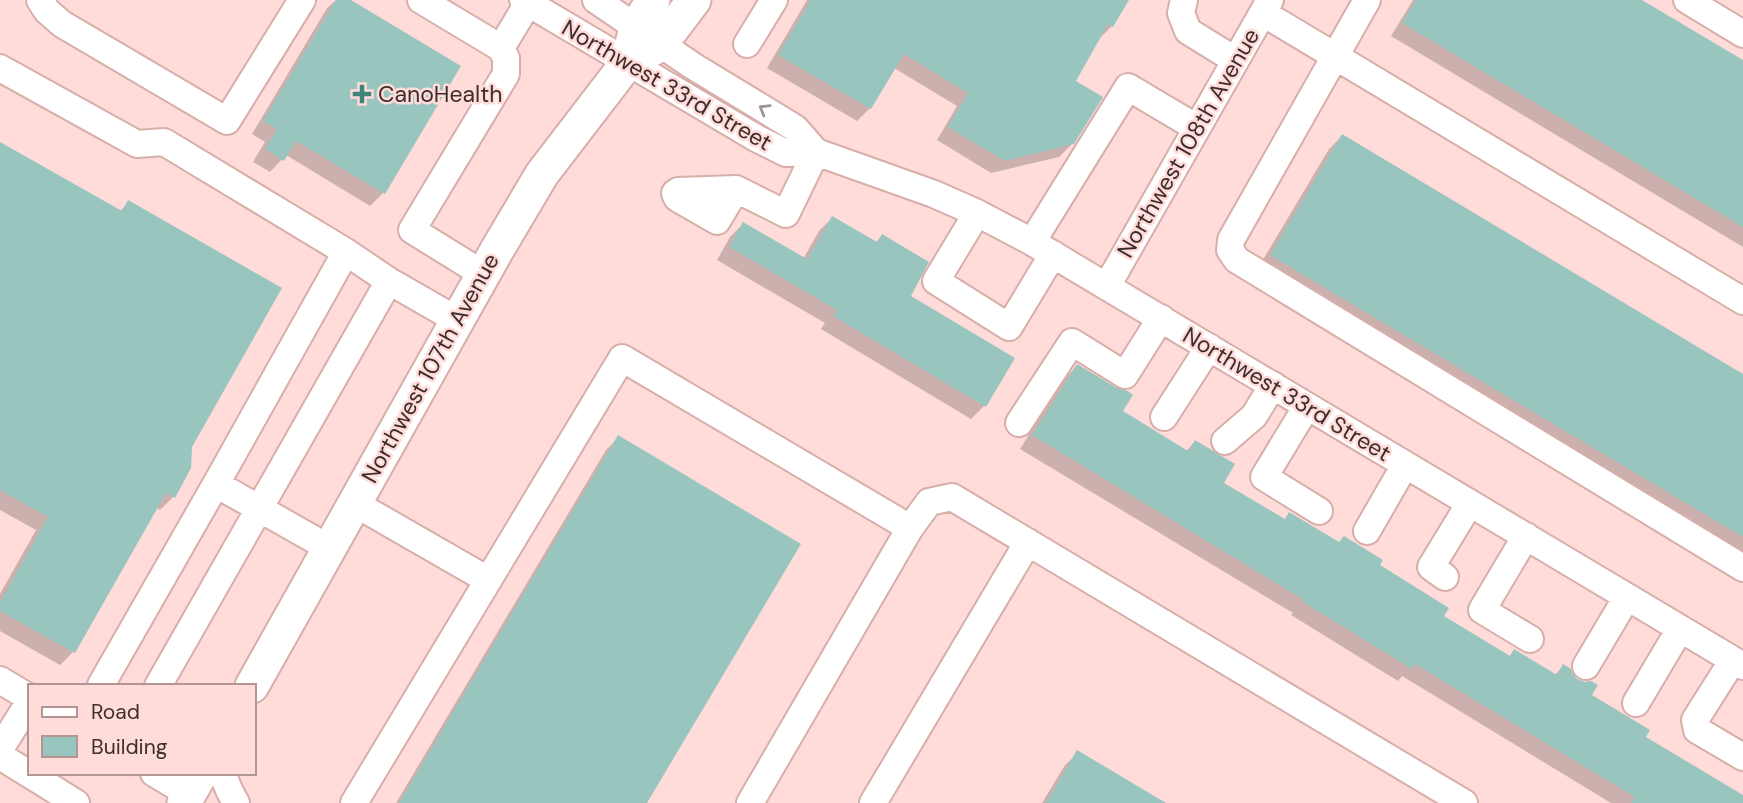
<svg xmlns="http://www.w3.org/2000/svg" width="1743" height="803" font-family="'DM Sans',sans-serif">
  <rect width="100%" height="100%" fill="#ffdcd9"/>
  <path fill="#0003" d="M336 0H348L383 193 370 206 286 155 270 172 253 162 265 142 252 134 327 8Z
    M807 0H1127L1112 26 1099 39 1073 81V143L1059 157 991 173 937 140 957 106 894 68 870 108 857 121 767 68Z
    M1413 0H1639L1743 62V247L1391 36Z
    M1342 136 1743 376V558L1258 268 1329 149Z
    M0 144 119 212 128 203 191 446 173 497 160 510 156 507 73 652 60 665 0 631V594L36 530 0 510Z
    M832 218 875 243 882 236 909 297 1012 359 984 406 971 419 821 329 825 323 717 260 730 237 743 224 803 259 819 231Z
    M1077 366 1121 412 1186 451 1195 442 1222 484 1284 520 1289 515 1378 566 1442 617 1508 658 1514 651 1554 676 1563 666 1589 695 1643 738 1743 797V803H1611L1402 676 1398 681 1291 615 1293 613 1020 449 1064 379Z
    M619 437 645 803H396L606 450Z
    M1078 753 1162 803H1042L1065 765Z"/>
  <path fill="#98c6bf" d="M336 0H351L461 66 385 194 296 141 284 161 265 149 277 129 263 121Z
    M811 0H1129L1113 27 1108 24 1076 81 1103 97 1074 144 1005 161 948 127 968 93 904 54 871 109 778 55Z
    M1416 0H1642L1743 60V227L1402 23Z
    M1342 134 1743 374V537L1270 255Z
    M0 142 122 211 128 200 282 288 192 447 191 468 175 498 166 493 75 653 0 611V602L48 517 0 490Z
    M832 216 877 242 882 234 929 262 911 296 1015 358 986 407 833 316 837 310 729 247 743 222 807 259Z
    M1077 364 1117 388 1126 390 1133 395 1123 411 1188 451 1195 440 1235 464 1224 483 1285 519 1289 512 1339 542 1344 536 1383 560 1380 565 1449 608 1444 616 1510 656 1514 649 1557 675 1563 664 1571 669 1573 674 1577 679 1585 682 1591 681 1598 685 1592 695 1650 730 1646 737 1743 795V803H1631L1635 797 1415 664 1412 669 1303 602 1304 600 1032 435Z
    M618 435 801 544 647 803H399Z
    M1077 750 1166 803H1046Z"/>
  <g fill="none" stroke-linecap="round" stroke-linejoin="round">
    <defs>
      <path id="minor" d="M40 0 47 11 62 24 227 121 302 0
        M421 0 501 48
        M523 0 756 138 786 153 816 152 934 194 977 213 1032 242 1743 666
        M596 0 693 66 795 128 816 152
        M1184 0 1181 13 1188 31 1235 60
        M1367 0 1231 240 1230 250 1237 260 1743 568
        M1687 0 1743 34
        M1263 13 1743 301
        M747 44 774 0
        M0 68 137 144 164 142 346 252
        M736 189 717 221 677 198 675 193 678 191 736 189 786 214 816 152
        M977 213 936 281 1009 327 1053 254
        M1032 242 1128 87 1197 128
        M483 274 412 230 506 74V58L501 48 528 3
        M1107 286 1270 0
        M1307 406 1264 477 1319 511
        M1164 417 1209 347
        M1019 423 1072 342 1125 375 1161 318
        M1225 441 1254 416 1273 385
        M354 503 488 580
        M1367 531 1405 465
        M1526 536 1482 610 1530 639
        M329 548 216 484 346 252 389 281 457 320
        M1445 577 1431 567 1470 503
        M1733 660 1695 720 1697 730 1743 757
        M1586 666 1627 597
        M0 680 30 698
        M102 686 101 685 216 484
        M158 686 389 281
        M1636 703 1680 629
        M0 749 30 701
        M0 756 76 803
        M154 773 189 794
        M222 773 230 792 236 803
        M354 803 622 358 910 528
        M750 803 910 528 929 502 952 497 1464 803
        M873 803 1028 542"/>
      <path id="major" d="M628 62 636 27 653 0
        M252 686 497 250 542 174 628 62 660 45 694 0
        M184 803 201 773"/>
    </defs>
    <use href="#minor" stroke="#d7aeaa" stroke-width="30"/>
    <use href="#major" stroke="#d7aeaa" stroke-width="37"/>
    <use href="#minor" stroke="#fff" stroke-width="26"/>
    <use href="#major" stroke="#fff" stroke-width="33"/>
  </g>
  <defs><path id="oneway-chevron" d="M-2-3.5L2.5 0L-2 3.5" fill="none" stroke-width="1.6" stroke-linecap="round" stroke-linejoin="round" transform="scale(1.75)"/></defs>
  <use stroke="#9e9695" href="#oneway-chevron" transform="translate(764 109) rotate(-149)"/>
  <path fill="#40857c" stroke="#ffdcd9" stroke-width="2.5" d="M358.5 83.5h7v7h7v7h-7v7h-7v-7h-7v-7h7z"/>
  <g text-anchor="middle" stroke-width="5" stroke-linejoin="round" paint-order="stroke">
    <g font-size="23" fill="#3d2d2b" stroke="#ffdcd9">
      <text transform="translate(667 85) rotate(30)" y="8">Northwest 33rd Street</text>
      <text transform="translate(1188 143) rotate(-60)" y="8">Northwest 108th Avenue</text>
      <text transform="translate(430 368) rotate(-61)" y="8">Northwest 107th Avenue</text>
      <text transform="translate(1287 394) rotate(31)" y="8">Northwest 33rd Street</text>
    </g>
    <g font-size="23" fill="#3d2d2b" stroke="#ffdcd9" text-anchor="start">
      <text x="378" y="102">CanoHealth</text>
    </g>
  </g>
  <rect x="28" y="684" width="228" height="91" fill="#ffdcd9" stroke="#b19693" stroke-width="2"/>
  <rect x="42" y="707" width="35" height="10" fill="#ffffff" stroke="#b19693" stroke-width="2"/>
  <text x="91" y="719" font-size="21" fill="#3d2d2b">Road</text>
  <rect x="42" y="736" width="35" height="21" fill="#98c6bf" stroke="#b19693" stroke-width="2"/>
  <text x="91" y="754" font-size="21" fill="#3d2d2b">Building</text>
</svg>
